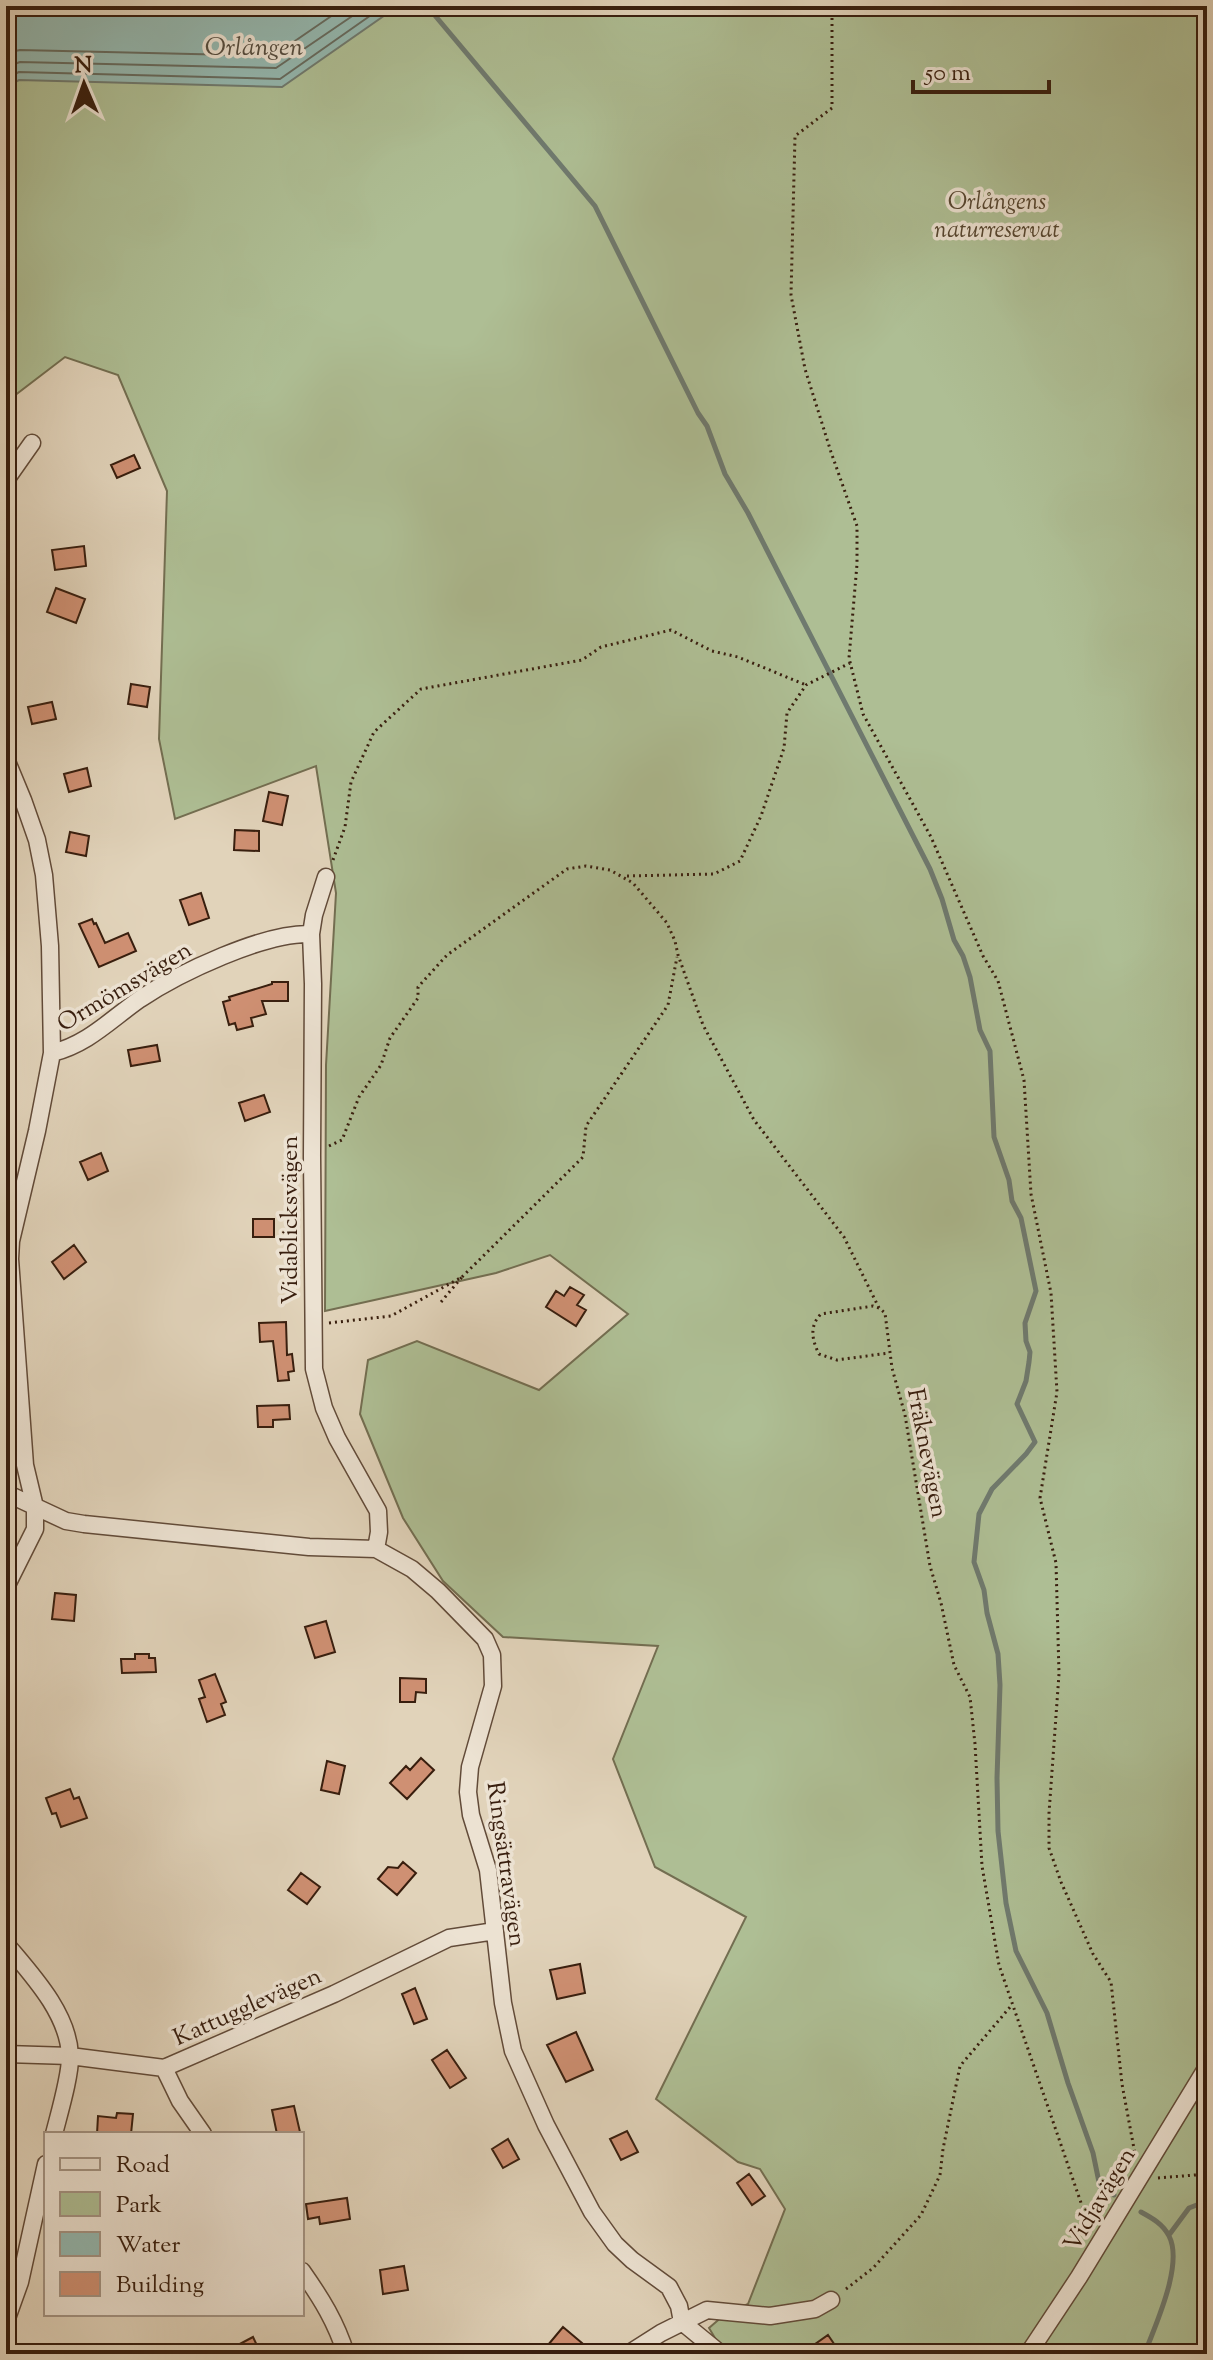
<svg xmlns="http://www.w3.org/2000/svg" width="1213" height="2360" font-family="'Sorts Mill Goudy',serif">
  <rect width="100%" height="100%" fill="#e1d3ba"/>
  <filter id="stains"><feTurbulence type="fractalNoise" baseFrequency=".0025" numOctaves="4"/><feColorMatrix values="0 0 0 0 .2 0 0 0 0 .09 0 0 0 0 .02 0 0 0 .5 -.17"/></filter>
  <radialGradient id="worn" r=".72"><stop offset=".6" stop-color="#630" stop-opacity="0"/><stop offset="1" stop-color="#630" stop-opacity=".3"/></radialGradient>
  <path fill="#aebe94" stroke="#736e51" stroke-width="2" d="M6 6H1207V2354H736L718 2343 709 2328 724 2315 748 2304 785 2209 760 2169 738 2162 656 2099 746 1917 655 1867 613 1759 658 1646 503 1637 443 1581 403 1518 360 1414 368 1360 417 1341 539 1390 628 1314 550 1255 496 1273 325 1311 326 1065 336 893 316 766 175 819 159 739 167 491 118 375 65 357 14 396 6 383Z"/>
  <path fill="#94b8b0" stroke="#6f7a6f" stroke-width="2" d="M6 6H398L282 87 19 80 6 87Z"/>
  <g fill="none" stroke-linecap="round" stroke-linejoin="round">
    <path stroke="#666b5f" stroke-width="2" d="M6 53 20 50 273 56 346 6
      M6 67 20 62 276 68 367 6
      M6 78 19 72 280 79 384 6"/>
    <path stroke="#6f7a6f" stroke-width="5" d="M427 6 595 206 698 413 707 426 725 474 748 513 930 869 942 899 954 940 963 956 970 977 980 1030 990 1051 994 1137 1009 1180 1012 1201 1021 1218 1036 1291 1025 1323 1026 1341 1030 1352 1029 1362 1026 1381 1017 1404 1035 1442 1026 1454 992 1489 979 1514 974 1562 984 1590 987 1613 998 1654 1000 1685 997 1778 998 1831 1006 1903 1016 1951 1047 2013 1068 2083 1093 2153 1100 2187 1114 2195
      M1141 2212C1152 2218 1163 2224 1169 2236 1183 2263 1158 2319 1148 2345L1156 2354
      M1169 2235 1189 2208 1207 2201"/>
  </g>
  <path fill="#cf9073" stroke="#381e0e" stroke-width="2" d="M134 455 140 468 117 478 111 465Z
    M84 546 86 566 55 570 52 550Z
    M56 588 85 599 76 623 47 612Z
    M131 684 150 687 147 707 128 704Z
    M52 702 56 719 32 724 28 707Z
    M87 768 91 786 69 792 64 774Z
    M269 792 288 796 282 825 263 821Z
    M235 830 259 831V851L234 850Z
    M70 832 89 836 86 856 66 852Z
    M201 893 209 918 189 925 180 900Z
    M92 919 94 924 96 923 105 943 128 933 136 951 99 967 79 924Z
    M272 982H288V1001H262L266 1014 251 1018 253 1026 237 1030 235 1023 229 1025 223 1002 230 1000 229 997 272 984Z
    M157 1045 160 1061 131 1066 128 1050Z
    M264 1095 270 1112 245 1121 239 1103Z
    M101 1153 108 1171 88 1180 80 1162Z
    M253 1219H274V1237H253Z
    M74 1245 86 1262 64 1279 52 1262Z
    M570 1287 584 1295 577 1305 586 1310 576 1326 546 1307 556 1291 564 1296Z
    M286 1322 287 1355 292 1354 294 1371 288 1372 289 1380 278 1381 273 1341 260 1342 259 1323Z
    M289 1405 290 1419 273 1420V1427H258L257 1406Z
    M55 1593 76 1595 74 1621 52 1619Z
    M326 1621 335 1652 315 1658 305 1627Z
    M135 1654H149V1658H155L156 1672 122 1673 121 1659H135Z
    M215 1674 226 1702 221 1704 225 1715 207 1722 199 1699 205 1697 199 1680Z
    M400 1678 426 1679V1693L416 1692 415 1702H400Z
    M421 1758 434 1770 407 1799 390 1783 406 1766 410 1770Z
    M327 1761 345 1766 339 1794 321 1790Z
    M70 1789 74 1799 79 1797 87 1818 61 1827 56 1813 52 1814 46 1798Z
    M403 1862 416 1873 397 1895 378 1879 388 1867 398 1868Z
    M301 1873 320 1887 307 1904 288 1890Z
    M580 1964 585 1993 557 1999 550 1970Z
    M415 1988 427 2019 414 2024 402 1994Z
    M576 2032 593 2070 566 2082 547 2045Z
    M447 2050 466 2078 450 2088 432 2060Z
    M294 2106 300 2132 277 2134 272 2110Z
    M117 2113 133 2114 131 2134H97L98 2116 116 2118Z
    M627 2131 638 2152 621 2160 610 2139Z
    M508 2139 519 2159 503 2168 492 2149Z
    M749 2174 765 2196 752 2205 737 2183Z
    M347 2198 350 2219 320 2224 319 2217 308 2219 306 2204Z
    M404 2266 408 2290 383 2294 380 2270Z
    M563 2327 595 2354H558L548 2345Z
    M828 2335 841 2354H801Z
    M253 2337 261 2354H221Z"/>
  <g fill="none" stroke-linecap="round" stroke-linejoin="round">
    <defs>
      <path id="minor" d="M6 480 32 443
        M6 759 23 800 37 840 44 875 50 946 52 1053 37 1131 11 1241 10 1259 25 1465 35 1507V1529L6 1587
        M326 877 314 915 311 934 313 984 312 1156 314 1369 324 1408 337 1438 378 1511 379 1532 376 1549
        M52 1053C88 1044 110 1020 140 999 179 973 265 932 311 934
        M6 1493 66 1521 84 1524 309 1547 376 1549 412 1569 438 1591 485 1639 492 1655 493 1686 470 1767 468 1792 471 1815 488 1870 503 2003 513 2051 546 2125 592 2212 615 2244 632 2260 669 2287 679 2306 682 2322 721 2354
        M6 1944C32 1975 68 2013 70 2055 71 2074 59 2114 54 2134
        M6 2054 70 2056 164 2068 334 1994 449 1938 495 1931
        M164 2068 180 2101 203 2134
        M302 2271C321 2298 336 2322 346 2354
        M6 2321 20 2282 46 2164
        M628 2354 661 2333 707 2310 770 2316 815 2309 831 2300
        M1028 2354 1079 2277 1207 2067"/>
    </defs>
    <use href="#minor" stroke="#624b39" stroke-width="19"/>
    <path stroke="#381e0e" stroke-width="3" stroke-dasharray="2 4" stroke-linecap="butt" d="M832 6V108L795 136 791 295 805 369 831 452 857 526V564L849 658 863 714 931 837 983 956 998 981 1024 1080 1031 1194 1051 1293 1057 1392 1040 1498 1056 1563 1059 1674 1049 1813V1848L1061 1882 1093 1954 1111 1982 1122 2084 1135 2154
      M333 860 345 827 351 782 374 732 421 689 582 660 601 647 671 630 712 651 738 657 806 685
      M627 876 714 874 740 861 761 816 784 748 787 713 806 685 850 663
      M329 1146 342 1140 359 1097 381 1065 390 1038 418 998V987L447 955 567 869 586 866 610 870 633 883 667 923 675 941 678 955 703 1025 754 1120 844 1237 879 1308 885 1313 892 1368 905 1415 930 1566 941 1603 954 1665 970 1697 975 1744 982 1866 999 1965 1089 2226
      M462 1277 583 1157 586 1126 668 1005 677 957
      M879 1308 873 1306 821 1314C809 1326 812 1340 819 1354L837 1360 889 1353
      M329 1323 391 1316 462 1277 441 1302
      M1158 2178 1207 2174
      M846 2289 873 2268 921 2215 940 2175 943 2149 960 2066 1011 2006"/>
    <use href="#minor" stroke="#ece2d2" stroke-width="16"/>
  </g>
  <g text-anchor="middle" stroke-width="7" stroke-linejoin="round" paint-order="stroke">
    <g font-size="24" font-style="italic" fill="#564630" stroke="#ece2d2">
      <text x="997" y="209">Orlångens<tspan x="997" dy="28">naturreservat</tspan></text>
    </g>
    <g font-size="24" fill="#381e0e" stroke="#ece2d2">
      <text transform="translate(124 986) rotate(-31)" y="8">Ormömsvägen</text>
      <text transform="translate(289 1220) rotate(-90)" y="8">Vidablicksvägen</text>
      <text transform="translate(928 1453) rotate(79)" y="8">Fräknevägen</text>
      <text transform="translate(507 1864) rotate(82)" y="8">Ringsättravägen</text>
      <text transform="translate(247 2006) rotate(-24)" y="8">Kattugglevägen</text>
      <text transform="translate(1099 2199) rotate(-59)" y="8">Vidjavägen</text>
    </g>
    <g font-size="26" font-style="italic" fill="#544c3f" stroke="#ece2d2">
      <text x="254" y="55">Orlången</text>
    </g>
  </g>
  <rect width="1213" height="2360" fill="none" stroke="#e1d3ba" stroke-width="32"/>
  <rect x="8" y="8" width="1197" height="2344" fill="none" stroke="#381e0e" stroke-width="4"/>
  <rect x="16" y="16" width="1181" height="2328" fill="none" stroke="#381e0e" stroke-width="2"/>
  <rect x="44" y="2132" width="260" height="184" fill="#ece2d2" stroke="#a49484" stroke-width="2"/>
  <rect x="60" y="2158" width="40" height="12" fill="#ece2d2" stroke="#a49484" stroke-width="2"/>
  <text x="116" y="2172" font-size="24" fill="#381e0e">Road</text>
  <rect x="60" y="2192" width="40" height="24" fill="#aebe94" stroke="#a49484" stroke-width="2"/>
  <text x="116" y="2212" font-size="24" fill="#381e0e">Park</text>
  <rect x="60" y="2232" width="40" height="24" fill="#94b8b0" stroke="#a49484" stroke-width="2"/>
  <text x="116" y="2252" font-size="24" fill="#381e0e">Water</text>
  <rect x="60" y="2272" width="40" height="24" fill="#cf9073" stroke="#a49484" stroke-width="2"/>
  <text x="116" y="2292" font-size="24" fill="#381e0e">Building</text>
  <g transform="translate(84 84) rotate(358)" stroke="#ece2d2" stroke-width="6" paint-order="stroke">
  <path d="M0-6L14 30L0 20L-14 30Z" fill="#381e0e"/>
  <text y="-12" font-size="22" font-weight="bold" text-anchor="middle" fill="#381e0e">N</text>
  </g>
  <path d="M913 80v12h136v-12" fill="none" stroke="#381e0e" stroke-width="4"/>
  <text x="925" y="80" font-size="24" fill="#381e0e" stroke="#ece2d2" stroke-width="6" paint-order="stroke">50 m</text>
  <rect width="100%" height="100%" filter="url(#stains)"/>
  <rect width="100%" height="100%" fill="url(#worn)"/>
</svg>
